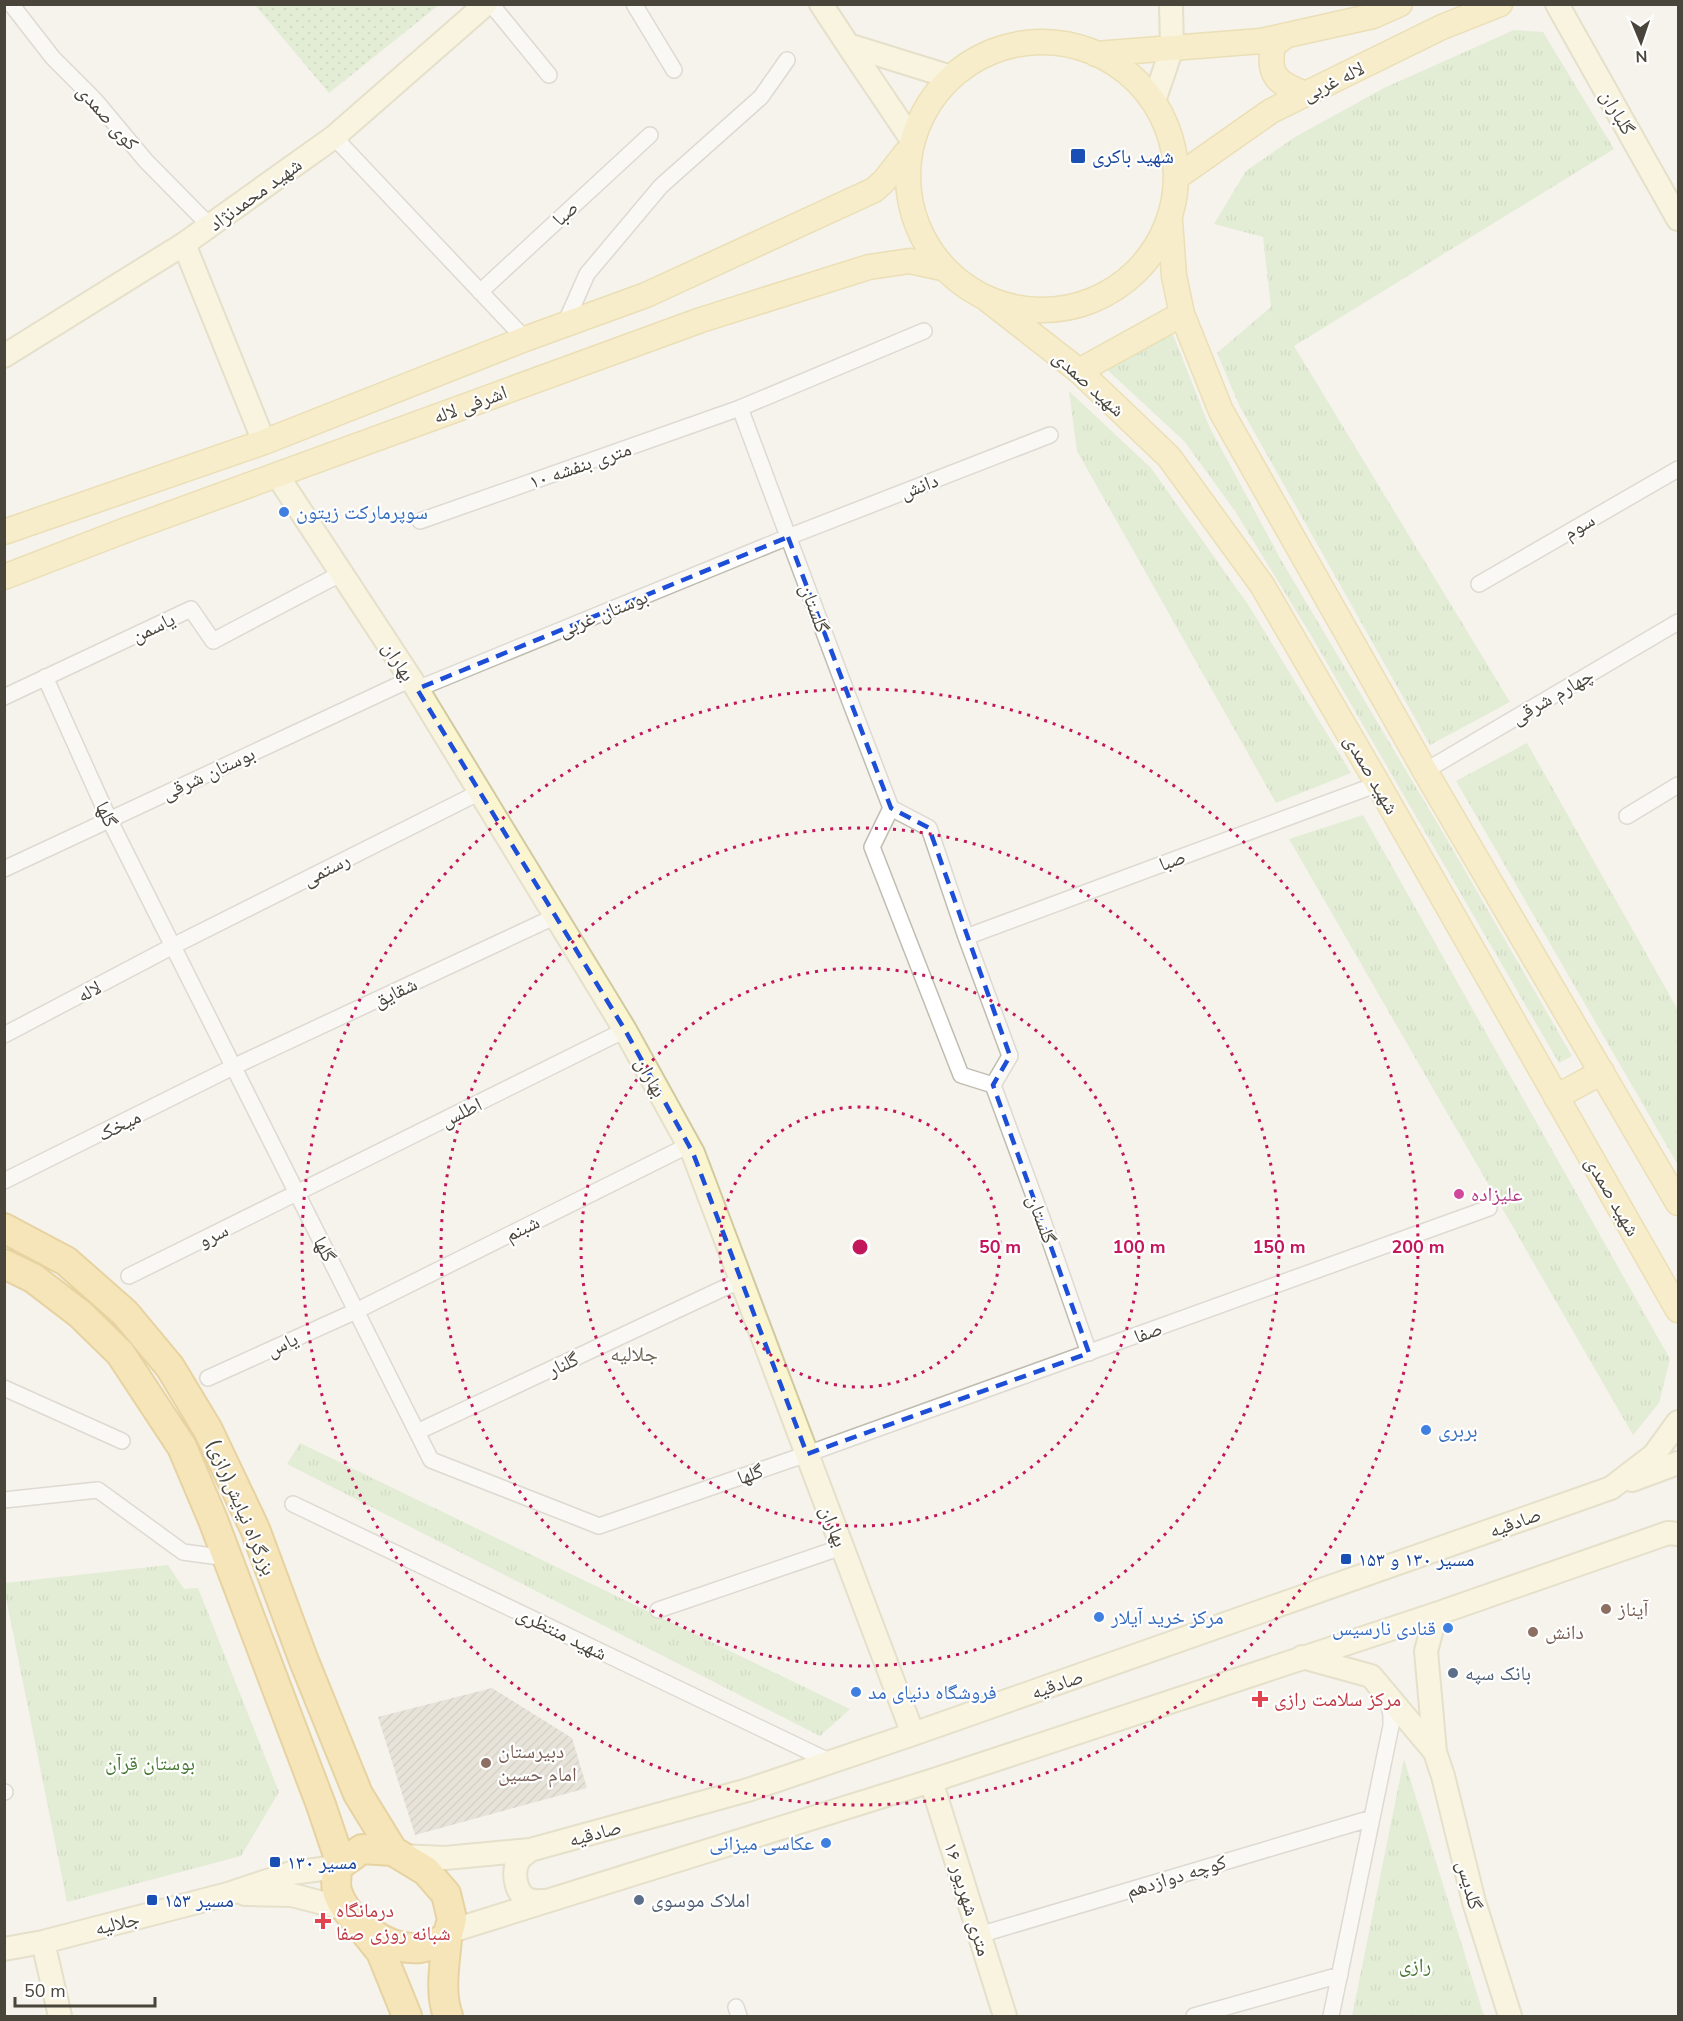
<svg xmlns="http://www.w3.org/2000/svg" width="1683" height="2021" font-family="'Nunito Sans','Noto Naskh Arabic',sans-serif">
  <defs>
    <pattern id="grass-tufts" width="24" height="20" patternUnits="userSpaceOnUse" patternTransform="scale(1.5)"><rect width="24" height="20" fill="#cde6b8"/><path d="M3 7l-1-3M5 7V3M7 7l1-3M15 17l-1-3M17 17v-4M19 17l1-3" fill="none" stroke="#a8bc97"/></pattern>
    <pattern id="garden-dots" width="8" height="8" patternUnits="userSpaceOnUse" patternTransform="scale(1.5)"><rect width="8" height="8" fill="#cde6b8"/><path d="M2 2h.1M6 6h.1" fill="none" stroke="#a8bc97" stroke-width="1.8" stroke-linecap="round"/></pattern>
    <pattern id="building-hatch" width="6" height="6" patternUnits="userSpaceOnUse" patternTransform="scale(1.5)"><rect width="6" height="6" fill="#d6d0c2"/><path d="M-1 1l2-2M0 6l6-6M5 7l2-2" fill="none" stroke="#b0ab9f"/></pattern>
  </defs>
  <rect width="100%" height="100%" fill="#f5f3ec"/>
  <path fill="url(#grass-tufts)" d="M1514 30 1543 32 1614 149 1294 346 1510 702 1430 745 1239 405 1217 353 1271 307 1263 237 1214 224 1246 171 1295 137 1384 88Z
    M1170 327 1209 426 1281 560 1445 836 1572 1056 1559 1063 1309 632 1235 511 1184 441 1101 364Z
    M1069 391 1151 468 1249 606 1351 773 1276 803 1077 451Z
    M1527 743 1678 1010V1165L1456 781Z
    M1363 815 1670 1359 1659 1403 1633 1435 1289 839Z
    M300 1443 850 1709 820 1736 287 1464Z
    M168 1565 184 1589 198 1588 279 1792 241 1856 67 1902 5 1593V1583Z
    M1404 1759 1484 2016H1352Z"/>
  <path fill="url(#garden-dots)" d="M255 5H439L329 93Z"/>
  <path fill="url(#building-hatch)" d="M492 1688 572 1738 587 1788 415 1835 378 1717Z"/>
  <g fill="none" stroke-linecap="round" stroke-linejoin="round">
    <defs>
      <path id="street" d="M11 4 53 58 95 100 146 161 210 226
        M491 4 549 75
        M634 4 674 70
        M334 137 525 339
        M480 292 650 135
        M564 326 587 274 661 186 761 97 787 60
        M740 408 843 683 891 808 929 828 966 937 1010 1056 993 1085 1042 1218 1089 1353
        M420 521 740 408 924 331
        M1479 584 1678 469
        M45 677 109 819 431 1460 599 1526 807 1454 1489 1208
        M417 689 788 537 1050 435
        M4 697 191 609 213 641 342 573
        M1425 771 1678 622
        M891 808 872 847 961 1075 993 1085
        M1627 816 1678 785
        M4 869 411 679
        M966 937 1378 784
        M4 1035 173 946 480 792
        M4 1181 233 1067 556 916
        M129 1276 625 1030
        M208 1378 356 1311 689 1145
        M4 1388 122 1441
        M417 1432 741 1280
        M4 1500 98 1490 183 1552 227 1558
        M293 1504 831 1762
        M658 1610 842 1547
        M4 1792H5
        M979 1935 1372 1818
        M736 2007 739 2016
        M1194 2016 1340 1975
        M1331 2016 1391 1726V1715L1387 1697"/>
      <path id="secondary" d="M821 4 848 45
        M1557 4 1678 219
        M1154 101 1172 48 1171 4
        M912 140 848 45 951 77
        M184 244 264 442
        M4 356 184 244 334 137 486 4
        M277 475 411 679 625 1030 693 1153 913 1734
        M1632 1480 1678 1463
        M1436 1614 1426 1651 1435 1752 1443 1776 1474 1902 1510 2016
        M1302 1657 1371 1676 1435 1752
        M931 1781 1005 2016
        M530 1850C527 1853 521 1856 519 1860 512 1871 515 1892 527 1899 533 1902 540 1901 546 1901
        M400 1856 445 1858 530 1850 748 1790 913 1734 1611 1488 1654 1455 1678 1422
        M245 1894 292 1895 346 1909
        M448 1932 931 1781 1436 1614 1668 1533 1678 1534
        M43 1942 60 2016
        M4 1949 43 1942 228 1894 291 1873 337 1867"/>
      <path id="primary" d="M1287 35 1273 45C1267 77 1278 83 1305 94
        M908 176a134 134 0 1 1 268 0a134 134 0 1 1-268 0Z
        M1096 54 1261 41 1373 16 1400 4
        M1177 177 1271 111 1442 27 1500 4
        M1170 221 1174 276 1182 314 1221 411 1425 771 1678 1203
        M987 299 1079 371 1169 457 1262 585 1378 784 1678 1310
        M1079 371 1182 314
        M4 532 264 442 525 339 646 295 874 190 884 181 906 153
        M4 577 126 530 701 320 869 267 910 261 942 268
        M1556 1097 1602 1072"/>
      <path id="highway" d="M4 1228 66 1261 125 1313 170 1367 208 1430 255 1529 304 1661 358 1794 393 1851
        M4 1264 33 1278 80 1314 120 1353 182 1447 213 1520 321 1805 341 1864
        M362 1849 393 1851 426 1871 446 1894 452 1919 447 1938C438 1941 429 1947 420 1948 388 1951 347 1922 337 1891 335 1884 337 1875 337 1867Z
        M364 1931 381 1952 407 2016
        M447 1938C445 1964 439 1991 448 2016"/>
    </defs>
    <use href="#street" stroke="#c0bcaf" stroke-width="18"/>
    <use href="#secondary" stroke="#d1c99f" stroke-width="26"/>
    <use href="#primary" stroke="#ddc772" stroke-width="27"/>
    <use href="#highway" stroke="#d4ad47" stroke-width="32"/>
    <use href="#street" stroke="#fff" stroke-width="15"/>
    <use href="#secondary" stroke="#fbf5d0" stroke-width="22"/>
    <use href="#primary" stroke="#f8e7a2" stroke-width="24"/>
    <use href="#highway" stroke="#f5d678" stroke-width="28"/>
  </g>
  <path d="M0 0H1683V2021H0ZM788 537 891 808 929 828 1010 1056 993 1085 1089 1353 807 1454 693 1153 625 1030 417 689Z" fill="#f5f3ec" fill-opacity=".55" fill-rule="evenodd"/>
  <path fill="none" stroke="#1d4ed8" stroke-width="4.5" stroke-dasharray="12 8" stroke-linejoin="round" d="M788 537 891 808 929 828 1010 1056 993 1085 1089 1353 807 1454 693 1153 625 1030 417 689Z"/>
  <g fill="none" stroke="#c2185b" stroke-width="3" stroke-dasharray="3 6">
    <circle cx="860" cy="1247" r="140"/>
    <circle cx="860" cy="1247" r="279"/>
    <circle cx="860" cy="1247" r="419"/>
    <circle cx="860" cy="1247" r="558"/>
  </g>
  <g fill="#1a4fb4" stroke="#fff" stroke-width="2">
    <rect x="1070" y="148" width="16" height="16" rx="3"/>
    <rect x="1340" y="1553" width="12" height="12" rx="3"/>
    <rect x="269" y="1856" width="12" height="12" rx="3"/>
    <rect x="146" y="1894" width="12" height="12" rx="3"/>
  </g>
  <g fill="#3f7fe0" stroke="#fff" stroke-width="2">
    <circle cx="284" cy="512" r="6"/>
    <circle cx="1426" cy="1430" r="6"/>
    <circle cx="1099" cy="1617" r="6"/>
    <circle cx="1448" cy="1628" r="6"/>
    <circle cx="856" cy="1692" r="6"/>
    <circle cx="826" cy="1843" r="6"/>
  </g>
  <circle fill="#d1479c" stroke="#fff" stroke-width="2" cx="1459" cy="1194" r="6"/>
  <g fill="#8d6e63" stroke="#fff" stroke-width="2">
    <circle cx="1606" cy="1609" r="6"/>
    <circle cx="1533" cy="1632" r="6"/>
    <circle cx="486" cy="1763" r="6"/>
  </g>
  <g fill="#5c6f8a" stroke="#fff" stroke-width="2">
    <circle cx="1453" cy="1673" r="6"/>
    <circle cx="639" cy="1900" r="6"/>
  </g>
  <g fill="#e0444e" stroke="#fff" stroke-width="2">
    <path d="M1257 1690h6v6h6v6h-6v6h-6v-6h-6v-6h6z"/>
    <path d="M320 1912h6v6h6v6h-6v6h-6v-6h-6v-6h6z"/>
  </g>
  <g text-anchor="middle" stroke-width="4.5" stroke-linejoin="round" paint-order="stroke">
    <g font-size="20" fill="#49453a" stroke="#fff">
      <text transform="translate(1333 81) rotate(-26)" y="7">لاله غربی</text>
      <text transform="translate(1618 112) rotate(60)" y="7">گلباران</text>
      <text transform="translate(108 117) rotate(48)" y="7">کوی صمدی</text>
      <text transform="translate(255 194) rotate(-36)" y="7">شهید محمدنژاد</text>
      <text transform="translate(565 213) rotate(-43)" y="7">صبا</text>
      <text transform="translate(1089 383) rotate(42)" y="7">شهید صمدی</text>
      <text transform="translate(470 404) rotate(-20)" y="7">اشرفی لاله</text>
      <text transform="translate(580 465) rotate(-19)" y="7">۱۰ متری بنفشه</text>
      <text transform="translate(919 486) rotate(-21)" y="7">دانش</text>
      <text transform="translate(1579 526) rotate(-30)" y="7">سوم</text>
      <text transform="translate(815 608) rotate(70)" y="7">گلستان</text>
      <text transform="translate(603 613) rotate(-22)" y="7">بوستان غربی</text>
      <text transform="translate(153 627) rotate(-25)" y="7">یاسمن</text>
      <text transform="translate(399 661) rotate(58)" y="7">بهاران</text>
      <text transform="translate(1552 696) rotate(-30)" y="7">چهارم شرقی</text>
      <text transform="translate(208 773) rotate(-25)" y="7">بوستان شرقی</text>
      <text transform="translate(1372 774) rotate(60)" y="7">شهید صمدی</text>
      <text transform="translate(107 814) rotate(65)" y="7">گلها</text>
      <text transform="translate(1172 860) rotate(-20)" y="7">صبا</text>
      <text transform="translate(326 869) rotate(-27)" y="7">رستمی</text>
      <text transform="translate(89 991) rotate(-28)" y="7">لاله</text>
      <text transform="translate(395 992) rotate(-25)" y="7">شقایق</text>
      <text transform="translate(651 1077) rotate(61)" y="7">بهاران</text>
      <text transform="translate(461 1112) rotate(-26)" y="7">اطلس</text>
      <text transform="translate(119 1125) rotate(-27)" y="7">میخک</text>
      <text transform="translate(1613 1196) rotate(60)" y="7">شهید صمدی</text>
      <text transform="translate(1042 1219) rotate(70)" y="7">گلستان</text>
      <text transform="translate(522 1228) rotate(-26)" y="7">شبنم</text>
      <text transform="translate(213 1235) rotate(-26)" y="7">سرو</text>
      <text transform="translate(325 1249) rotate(63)" y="7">گلها</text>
      <text transform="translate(1148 1332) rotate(-20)" y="7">صفا</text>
      <text transform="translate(282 1344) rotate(-25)" y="7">یاس</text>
      <text transform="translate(563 1364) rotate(-25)" y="7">گلنار</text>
      <text transform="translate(750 1474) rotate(-19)" y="7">گلها</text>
      <text transform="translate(242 1507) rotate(67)" y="7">بزرگراه نیایش(رازی)</text>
      <text transform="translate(1515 1522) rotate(-20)" y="7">صادقیه</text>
      <text transform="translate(834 1526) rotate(69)" y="7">بهاران</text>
      <text transform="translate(562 1633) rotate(26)" y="7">شهید منتظری</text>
      <text transform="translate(1057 1684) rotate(-19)" y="7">صادقیه</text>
      <text transform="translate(595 1833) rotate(-15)" y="7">صادقیه</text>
      <text transform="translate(1176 1876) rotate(-17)" y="7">کوچه دوازدهم</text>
      <text transform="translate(1470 1885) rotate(75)" y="7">گلدیس</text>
      <text transform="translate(968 1899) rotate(73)" y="7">۱۶ متری شهریور</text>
      <text transform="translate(117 1923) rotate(-14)" y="7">جلالیه</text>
    </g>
    <g font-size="20" fill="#164399" stroke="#fff" text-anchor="start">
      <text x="1092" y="163">شهید باکری</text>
      <text x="1358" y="1566">مسیر ۱۳۰ و ۱۵۳</text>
      <text x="287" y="1869">مسیر ۱۳۰</text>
      <text x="164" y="1907">مسیر ۱۵۳</text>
    </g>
    <g font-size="20" fill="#366cbe" stroke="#fff" text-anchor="start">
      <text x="296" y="519">سوپرمارکت زیتون</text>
      <text x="1438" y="1437">بربری</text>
      <text x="1111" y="1624">مرکز خرید آیلار</text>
      <text x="1436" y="1635" text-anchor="end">قنادی نارسیس</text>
      <text x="868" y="1699">فروشگاه دنیای مد</text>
      <text x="814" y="1850" text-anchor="end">عکاسی میزانی</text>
    </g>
    <g font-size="20" fill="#b23c85" stroke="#fff" text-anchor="start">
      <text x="1471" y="1201">علیزاده</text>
    </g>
    <g font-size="20" fill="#785e54" stroke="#fff" text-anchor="start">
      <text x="1618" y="1616">آیناز</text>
      <text x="1545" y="1639">دانش</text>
      <text x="498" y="1758">دبیرستان<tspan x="498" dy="23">امام حسین</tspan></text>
    </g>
    <g font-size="20" fill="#4e5e75" stroke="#fff" text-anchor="start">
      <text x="1465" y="1680">بانک سپه</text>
      <text x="651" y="1907">املاک موسوی</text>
    </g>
    <g font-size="20" fill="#be3a42" stroke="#fff" text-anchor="start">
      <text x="1274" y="1706">مرکز سلامت رازی</text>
      <text x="336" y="1917">درمانگاه<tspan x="336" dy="23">شبانه روزی صفا</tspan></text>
    </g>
    <g font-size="20" fill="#457830" stroke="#fff">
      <text x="150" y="1770">بوستان قرآن</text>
      <text x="1415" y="1972">رازی</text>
    </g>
    <g font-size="21" fill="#6b6352" stroke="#fff">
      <text x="634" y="1361">جلالیه</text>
    </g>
  </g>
  <circle cx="860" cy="1247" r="9" fill="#c2185b" stroke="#fff" stroke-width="3"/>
  <g font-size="18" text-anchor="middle" font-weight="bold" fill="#c2185b" stroke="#fff" stroke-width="4.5" stroke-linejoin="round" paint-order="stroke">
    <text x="1000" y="1253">50 m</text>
    <text x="1139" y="1253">100 m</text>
    <text x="1279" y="1253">150 m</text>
    <text x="1418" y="1253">200 m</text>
  </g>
  <rect width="1683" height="2021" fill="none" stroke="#49453a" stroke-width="12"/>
  <g transform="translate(1641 42) rotate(178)" stroke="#ffffff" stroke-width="4.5" paint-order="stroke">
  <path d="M0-4.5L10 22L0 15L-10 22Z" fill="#49453a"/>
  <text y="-9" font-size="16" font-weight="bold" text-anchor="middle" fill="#49453a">N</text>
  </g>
  <path d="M15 1997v9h140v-9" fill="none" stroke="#49453a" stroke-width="3"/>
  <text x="24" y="1997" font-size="18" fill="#49453a" stroke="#ffffff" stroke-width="4.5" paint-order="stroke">50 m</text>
</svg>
